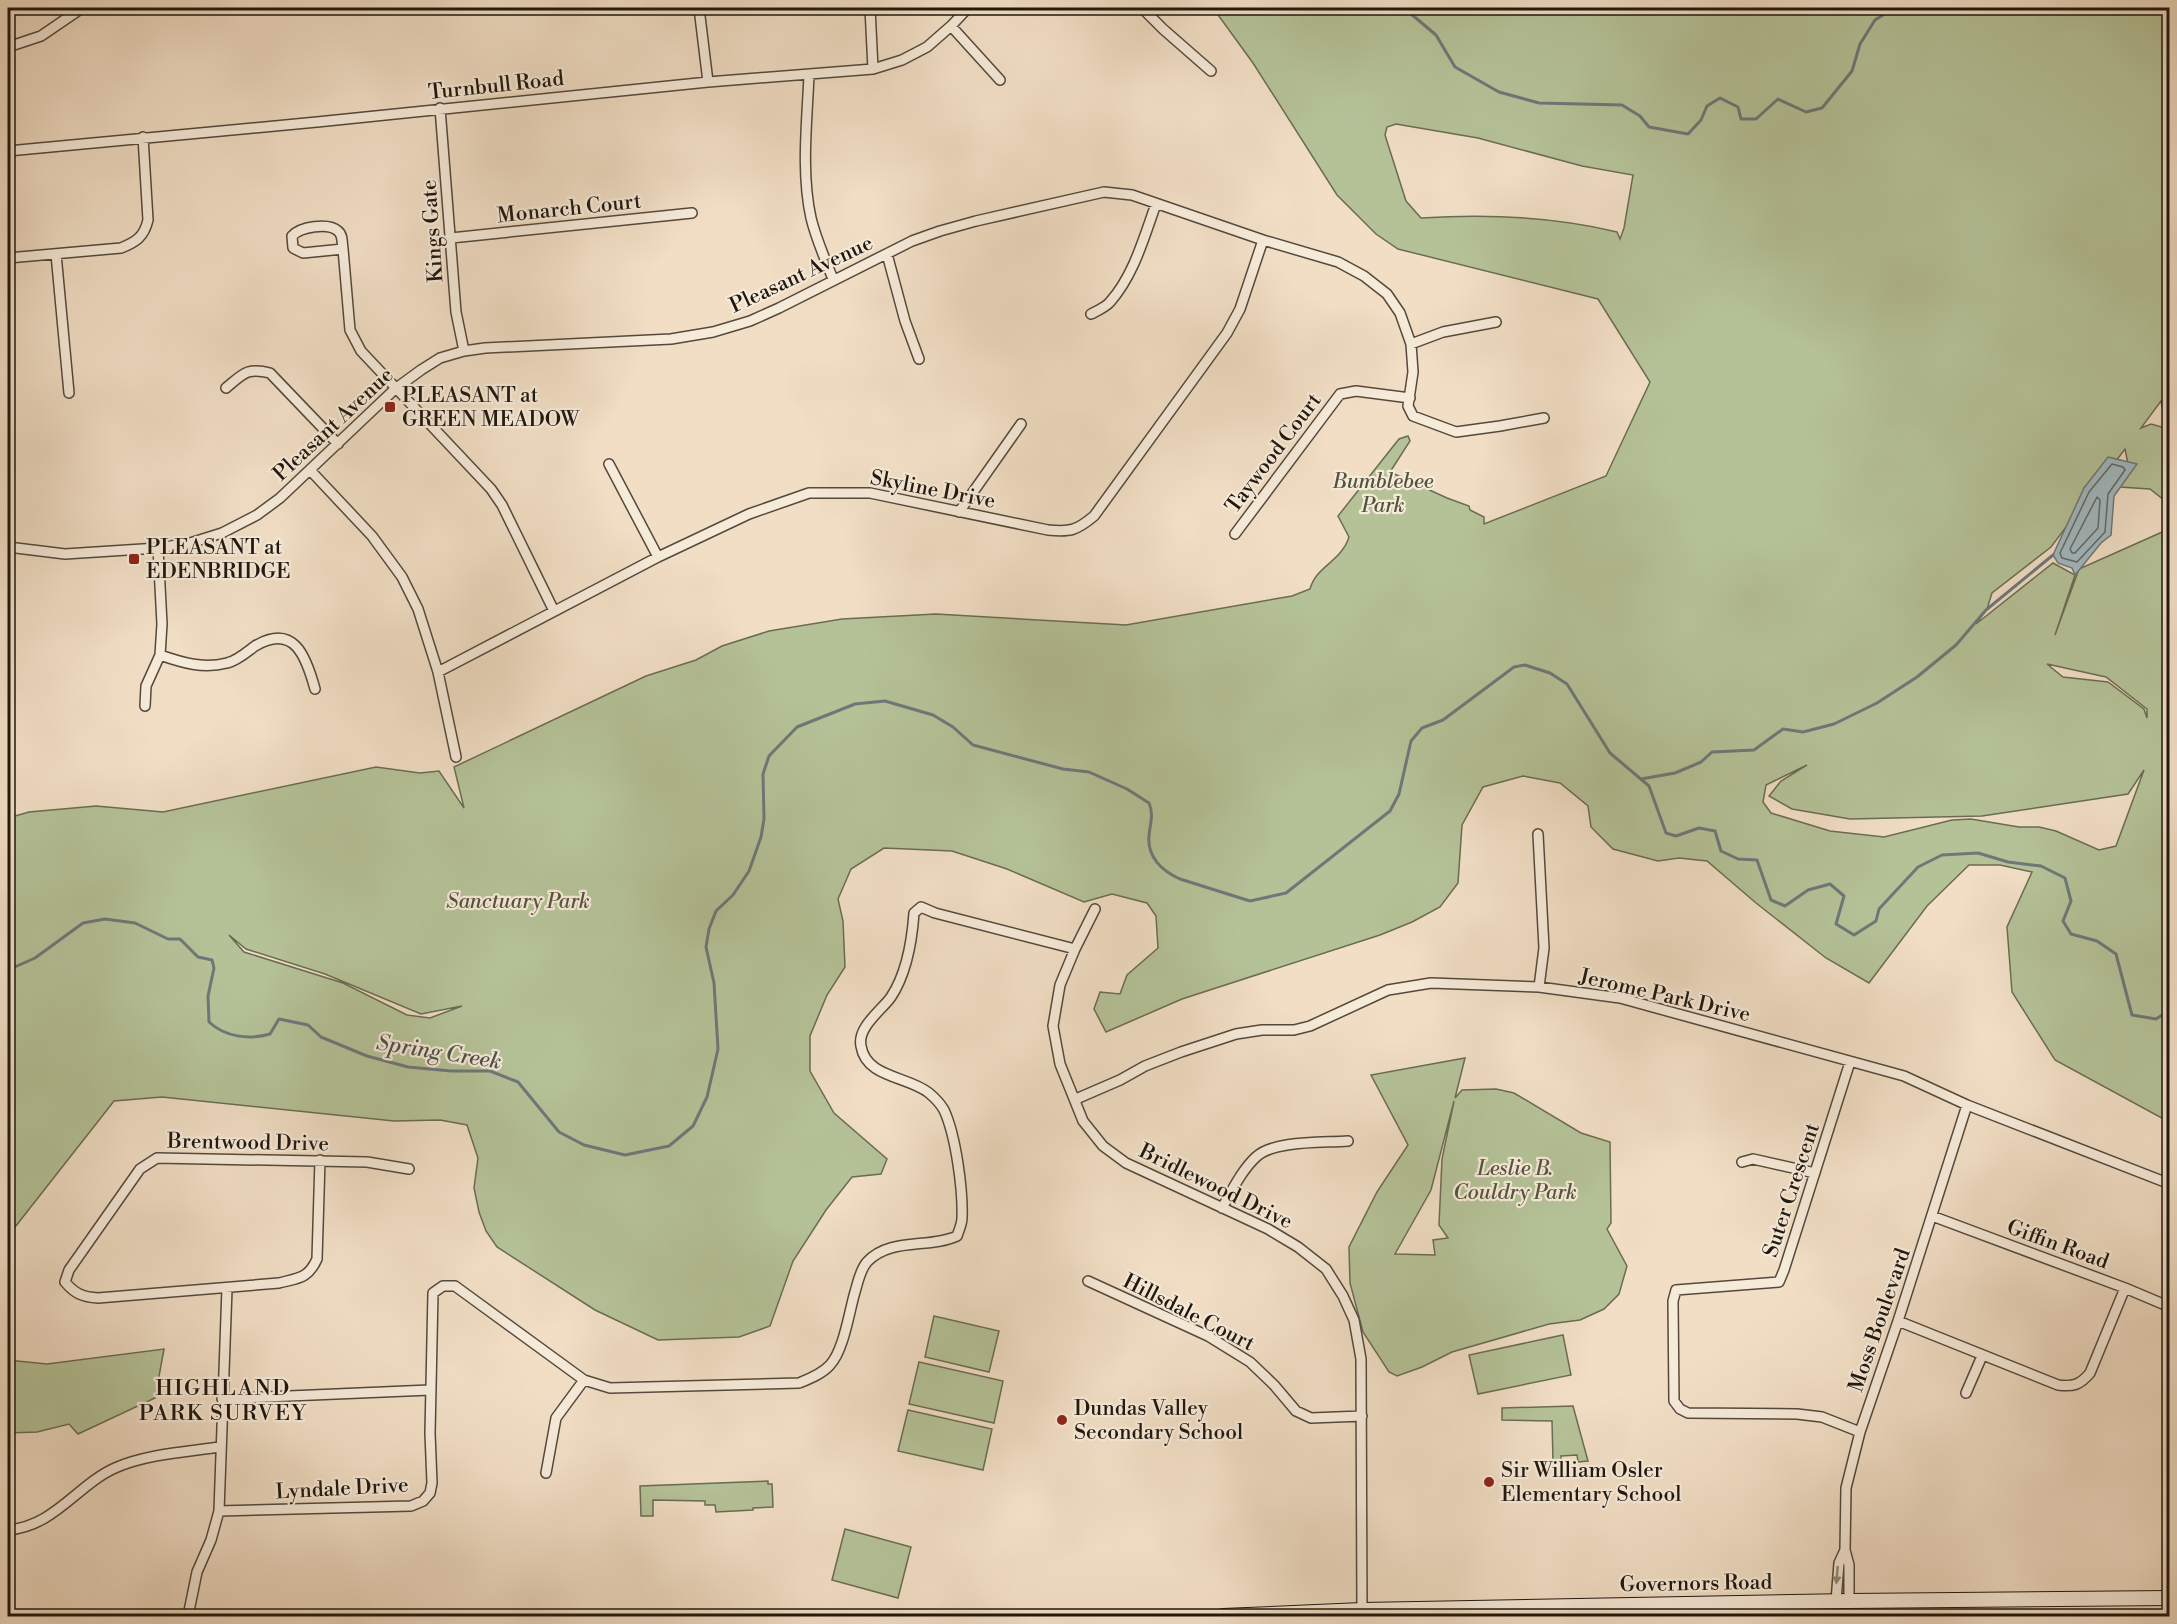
<svg xmlns="http://www.w3.org/2000/svg" width="2177" height="1624" font-family="'Libre Bodoni',serif">
  <rect width="100%" height="100%" fill="#f1dec5"/>
  <filter id="stains"><feTurbulence type="fractalNoise" baseFrequency=".00333" numOctaves="4"/><feColorMatrix values="0 0 0 0 .2 0 0 0 0 .09 0 0 0 0 .02 0 0 0 .5 -.17"/></filter>
  <radialGradient id="worn" r=".72"><stop offset=".6" stop-color="#630" stop-opacity="0"/><stop offset="1" stop-color="#630" stop-opacity=".3"/></radialGradient>
  <path fill="#b5c298" stroke="#6a6c53" stroke-width="1.5" fill-rule="evenodd" d="M1213 8H2169V404L2162 401 2163 410 2161 401 2141 428 2151 424 2169 429V504L2150 489 2120 487 2118 473 2128 464 2125 449 2051 547 1992 593 1987 609 1976 624 2053 563 2075 575 2055 635 2079 569 2169 529V1122L2055 1060 2012 992 2007 927 2032 872 2000 865H1969L1927 906 1869 983 1826 958 1756 903 1707 861 1679 858 1658 861 1613 849 1591 827 1588 806 1560 783 1523 776 1483 787 1462 825 1458 883 1440 907 1412 922 1380 935 1182 999 1106 1032 1094 1009 1100 992 1120 994 1127 975 1158 948 1156 916 1147 903 1112 894 1084 902 1007 869 952 851 884 848 851 869 838 899 843 921 845 967 827 995 810 1036V1071L834 1113 887 1159 881 1174 852 1177 826 1210 793 1261 770 1326 739 1337 658 1340 595 1310 497 1247 486 1231 479 1212 474 1188 478 1158 467 1125 440 1120 394 1121 162 1097 114 1101 8 1236V818L29 812 96 806 163 812 376 767 420 773 439 771 464 808 454 767 646 676 696 660 722 646 769 631 842 619 936 614 1126 625 1292 596 1310 589C1316 566 1341 562 1349 537L1338 516 1399 439 1408 436 1410 441 1390 472 1447 498 1469 506 1470 510 1484 517V524L1606 476 1650 382 1598 299 1398 249 1376 234 1337 195 1253 63ZM1396 124 1478 138 1582 166 1633 175 1624 228 1620 239 1617 232C1553 216 1487 214 1421 218L1406 201 1385 135 1387 127ZM2047 664 2106 677 2147 709V718L2144 709 2108 682 2063 677ZM1807 765 1781 781 1769 796 1792 809 1850 819 1982 816 2128 794 2144 770 2116 846 2099 850 2056 831 2039 827H2019L1971 819 1952 820 1884 837 1830 831 1771 813 1763 802 1766 785ZM229 935 246 949 325 974 421 1014 462 1006 430 1018 407 1015 343 983 244 952Z
    M1465 1058 1455 1098 1462 1090 1496 1089 1514 1093 1581 1133 1610 1142 1611 1223 1607 1229 1627 1266 1619 1294 1604 1309 1580 1320 1549 1324 1452 1352 1422 1367 1397 1376 1389 1372 1363 1332 1350 1283 1349 1247 1377 1192 1408 1145 1371 1075ZM1454 1101 1442 1159 1439 1225 1448 1238 1433 1240 1435 1255 1395 1254 1431 1190Z
    M934 1316 999 1331 989 1372 925 1357Z
    M1563 1335 1571 1375 1478 1394 1469 1355Z
    M164 1349 155 1398 78 1434 69 1424 37 1432 8 1433V1360L47 1364Z
    M919 1362 1003 1381 994 1423 909 1404Z
    M1573 1406 1588 1461 1578 1462 1577 1455 1561 1456V1462H1553L1552 1421 1502 1420V1408Z
    M908 1410 992 1429 983 1470 898 1451Z
    M768 1481V1484H772L773 1507 753 1508V1510L716 1512 715 1505H705V1501L653 1500V1516H641L640 1486Z
    M845 1529 911 1547 898 1598 832 1580Z"/>
  <path fill="#a1b9c0" stroke="#6d7879" stroke-width="1.5" d="M2108 457 2137 464 2114 496 2111 535 2101 543 2075 575 2072 568 2058 563 2053 555 2084 488Z"/>
  <g fill="none" stroke-linecap="round" stroke-linejoin="round">
    <path stroke="#606867" stroke-width="1.5" d="M2112 464 2123 467 2125 470 2108 494 2105 532 2077 562 2062 558 2060 553 2089 492Z
      M2097 497 2100 500 2098 528 2075 553H2072L2070 549Z"/>
    <path stroke="#6d7879" stroke-width="3" d="M1404 8 1436 35 1455 67 1499 92 1539 103 1622 105 1640 116 1649 127 1688 134 1701 120 1707 106 1720 98 1738 107 1741 119H1756L1778 99 1806 112 1822 108 1852 71 1860 44 1875 20 1894 8
      M1641 779 1675 773 1701 762 1712 752 1754 750 1783 729 1803 732 1834 724 1877 703 1917 677 1956 645 1986 610 2053 555
      M8 970 35 958 83 923 105 919 135 923 168 939H180L198 957 212 960 214 968 208 996 209 1022C225 1037 249 1040 270 1034L279 1019 308 1025 321 1037 367 1056 408 1067 451 1071H490L518 1082 559 1132 584 1145 625 1155 669 1146 693 1126 707 1097 718 1049 714 983 706 947 709 929 716 911 733 895 749 871 761 837 764 819 763 774 769 756 797 727 855 704 885 701 933 715 953 727 973 745 1063 769 1089 772 1127 789 1149 803C1154 814 1150 824 1149 836 1147 857 1162 871 1180 879L1250 901 1286 893 1390 811 1399 794 1411 741 1422 728 1443 720 1514 667 1525 665 1550 673 1567 684 1610 753 1649 786 1666 833 1676 836 1699 828 1715 831 1721 851 1738 859 1757 860 1771 900 1785 906 1808 890 1830 884 1844 896 1836 924 1854 935 1876 921 1879 909 1918 867 1942 855 1978 853 2008 862 2041 866 2065 878 2071 901 2063 921 2071 934 2097 941 2116 954 2132 1015 2156 1019 2170 1010"/>
    <defs>
      <path id="street" d="M699 8 708 82
        M870 8 873 69
        M1142 8 1163 29 1211 71
        M951 26 1000 80
        M8 47 41 36 82 8
        M809 75C807 122 801 173 811 218 816 239 825 259 833 279
        M440 108 456 312 464 351
        M8 151 317 122 708 82 873 69 902 60 927 47 951 26 968 8
        M451 238 692 213
        M343 249C342 243 343 235 338 231 328 222 300 227 292 236L293 248 303 253 343 249 350 330 361 351 491 489 502 505 554 611
        M56 254 69 393
        M887 254 905 321 919 359
        M8 258 121 248C136 242 144 237 148 220L143 137
        M1091 314C1097 311 1106 307 1110 302 1134 275 1144 237 1156 204
        M1411 344 1443 332 1496 322
        M226 388C243 374 247 367 270 373L338 444
        M609 464 658 557
        M310 470 372 536 402 577 418 609 438 672 456 757
        M959 512 1021 424
        M1235 534 1340 394 1356 391 1410 398
        M8 547 65 554 158 548 190 543 222 533 257 515 280 498 395 389 421 370 440 358 464 351 485 348 671 339 713 332 750 321 779 308 912 241 940 231 976 221 1104 192 1132 195 1263 240 1338 262 1364 276 1387 294 1400 313 1411 344 1413 372 1408 406 1413 416 1456 432 1500 426 1544 418
        M160 655C183 663 203 669 227 663 237 661 247 652 255 646 294 623 306 656 315 689
        M438 672 658 557 749 514 809 493H870L1048 530C1070 532 1076 531 1094 516L1227 333 1240 309 1263 240
        M145 706 146 686 160 655 162 624 158 548
        M1538 834 1544 948 1539 987
        M1095 909 1075 949 1060 985 1053 1026 1060 1064 1083 1121 1103 1146 1126 1163 1268 1229 1298 1247 1326 1269 1343 1296 1354 1320 1361 1359 1362 1614
        M1850 1062 1784 1270 1779 1282 1676 1290 1673 1301 1674 1401 1680 1409 1688 1413 1797 1414 1822 1417 1860 1432
        M1076 1099 1120 1080 1145 1066 1181 1052 1236 1034 1262 1030H1294L1310 1026 1388 990 1431 983 1539 987 1620 998 1904 1076 1967 1105 2170 1184
        M320 1160 317 1259C308 1279 298 1278 279 1283L98 1298C83 1297 75 1294 65 1282L69 1270 140 1169 157 1158 367 1162 409 1169
        M1742 1162 1753 1159 1815 1173
        M1222 1208C1232 1191 1241 1171 1256 1157 1274 1140 1323 1143 1348 1141
        M1932 1216 2125 1288 2170 1307
        M1088 1281 1208 1336 1250 1362 1274 1385 1296 1411 1311 1418 1362 1416
        M1898 1321 2058 1385C2073 1387 2080 1385 2090 1373L2125 1288
        M1966 1393 1982 1356
        M222 1399 430 1390
        M546 1473 556 1418 584 1380
        M219 1511 411 1506 423 1501 430 1493 432 1483 430 1433 433 1293 443 1286H455L584 1380 610 1388 799 1383C809 1379 822 1374 830 1365 844 1350 849 1312 855 1292 858 1282 860 1270 867 1262 890 1237 929 1249 957 1236 959 1230 962 1224 962 1218 963 1190 956 1136 944 1110 940 1103 935 1098 929 1093 908 1076 866 1078 861 1046 857 1027 882 1010 891 997 907 973 912 941 914 913L921 907 935 913 1075 949
        M8 1530C55 1526 77 1485 115 1468 147 1454 186 1452 220 1447
        M1836 1601 1839 1563 1845 1550
        M1849 1601V1565L1845 1550 1846 1488 1860 1432 1898 1321 1967 1105
        M188 1616 197 1572 211 1540 219 1511 227 1288"/>
      <path id="secondary" d="M1223 1616 1362 1610 1849 1601 2170 1598"/>
    </defs>
    <use href="#street" stroke="#54493c" stroke-width="12"/>
    <use href="#secondary" stroke="#1f170e" stroke-width="16"/>
    <use href="#street" stroke="#f6ead9" stroke-width="9"/>
    <use href="#secondary" stroke="#f6ead9" stroke-width="14"/>
  </g>
  <defs><path id="oneway-solid" d="M-6-.8H1V-3.2L6.5 0L1 3.2V.8H-6Z" transform="scale(1.5)"/></defs>
  <use fill="#958b7e" href="#oneway-solid" transform="translate(1837 1575) rotate(95)"/>
  <g fill="#8f2418" stroke="#f6ead9" stroke-width="2">
    <rect x="384" y="401" width="12" height="12" rx="3"/>
    <rect x="128" y="553" width="12" height="12" rx="3"/>
    <circle cx="1062" cy="1420" r="6"/>
    <circle cx="1489" cy="1482" r="6"/>
  </g>
  <g text-anchor="middle" stroke-width="4.5" stroke-linejoin="round" paint-order="stroke">
    <g font-size="21" fill="#1f170e" stroke="#f6ead9">
      <text transform="translate(496 85) rotate(-6)" y="7">Turnbull Road</text>
      <text transform="translate(569 208) rotate(-6)" y="7">Monarch Court</text>
      <text transform="translate(432 231) rotate(-94)" y="7">Kings Gate</text>
      <text transform="translate(801 274) rotate(-25)" y="7">Pleasant Avenue</text>
      <text transform="translate(333 424) rotate(-43)" y="7">Pleasant Avenue</text>
      <text transform="translate(1273 453) rotate(-53)" y="7">Taywood Court</text>
      <text transform="translate(933 489) rotate(11)" y="7">Skyline Drive</text>
      <text transform="translate(1665 995) rotate(13)" y="7">Jerome Park Drive</text>
      <text transform="translate(248 1142) rotate(1)" y="7">Brentwood Drive</text>
      <text transform="translate(1216 1186) rotate(26)" y="7">Bridlewood Drive</text>
      <text transform="translate(1791 1190) rotate(-72)" y="7">Suter Crescent</text>
      <text transform="translate(2058 1244) rotate(20)" y="7">Giffin Road</text>
      <text transform="translate(1189 1312) rotate(27)" y="7">Hillsdale Court</text>
      <text transform="translate(1879 1320) rotate(-71)" y="7">Moss Boulevard</text>
      <text transform="translate(342 1488) rotate(-3)" y="7">Lyndale Drive</text>
      <text transform="translate(1696 1583) rotate(-1)" y="7">Governors Road</text>
    </g>
    <g font-size="21" fill="#1f170e" stroke="#f6ead9" text-anchor="start">
      <text x="402" y="402">PLEASANT at<tspan x="402" dy="24">GREEN MEADOW</tspan></text>
      <text x="146" y="554">PLEASANT at<tspan x="146" dy="24">EDENBRIDGE</tspan></text>
      <text x="1074" y="1415">Dundas Valley<tspan x="1074" dy="24">Secondary School</tspan></text>
      <text x="1501" y="1477">Sir William Osler<tspan x="1501" dy="24">Elementary School</tspan></text>
    </g>
    <g font-size="21" font-style="italic" fill="#54533e" stroke="#f6ead9">
      <text x="1383" y="488">Bumblebee<tspan x="1383" dy="24">Park</tspan></text>
      <text x="518" y="908">Sanctuary Park</text>
      <text x="1515" y="1175">Leslie B.<tspan x="1515" dy="24">Couldry Park</tspan></text>
    </g>
    <g font-size="22" font-style="italic" fill="#4c504c" stroke="#f6ead9">
      <text transform="translate(439 1051) rotate(9)" y="8">Spring Creek</text>
    </g>
    <g font-size="22" letter-spacing="1.5" fill="#1f170e" stroke="#f6ead9">
      <text x="223" y="1395">HIGHLAND<tspan x="223" dy="25">PARK SURVEY</tspan></text>
    </g>
  </g>
  <rect width="2177" height="1624" fill="none" stroke="#f1dec5" stroke-width="30"/>
  <rect x="9" y="9" width="2159" height="1606" fill="none" stroke="#1f170e" stroke-width="3"/>
  <rect x="15" y="15" width="2147" height="1594" fill="none" stroke="#1f170e" stroke-width="1.5"/>
  <rect width="100%" height="100%" filter="url(#stains)"/>
  <rect width="100%" height="100%" fill="url(#worn)"/>
</svg>
